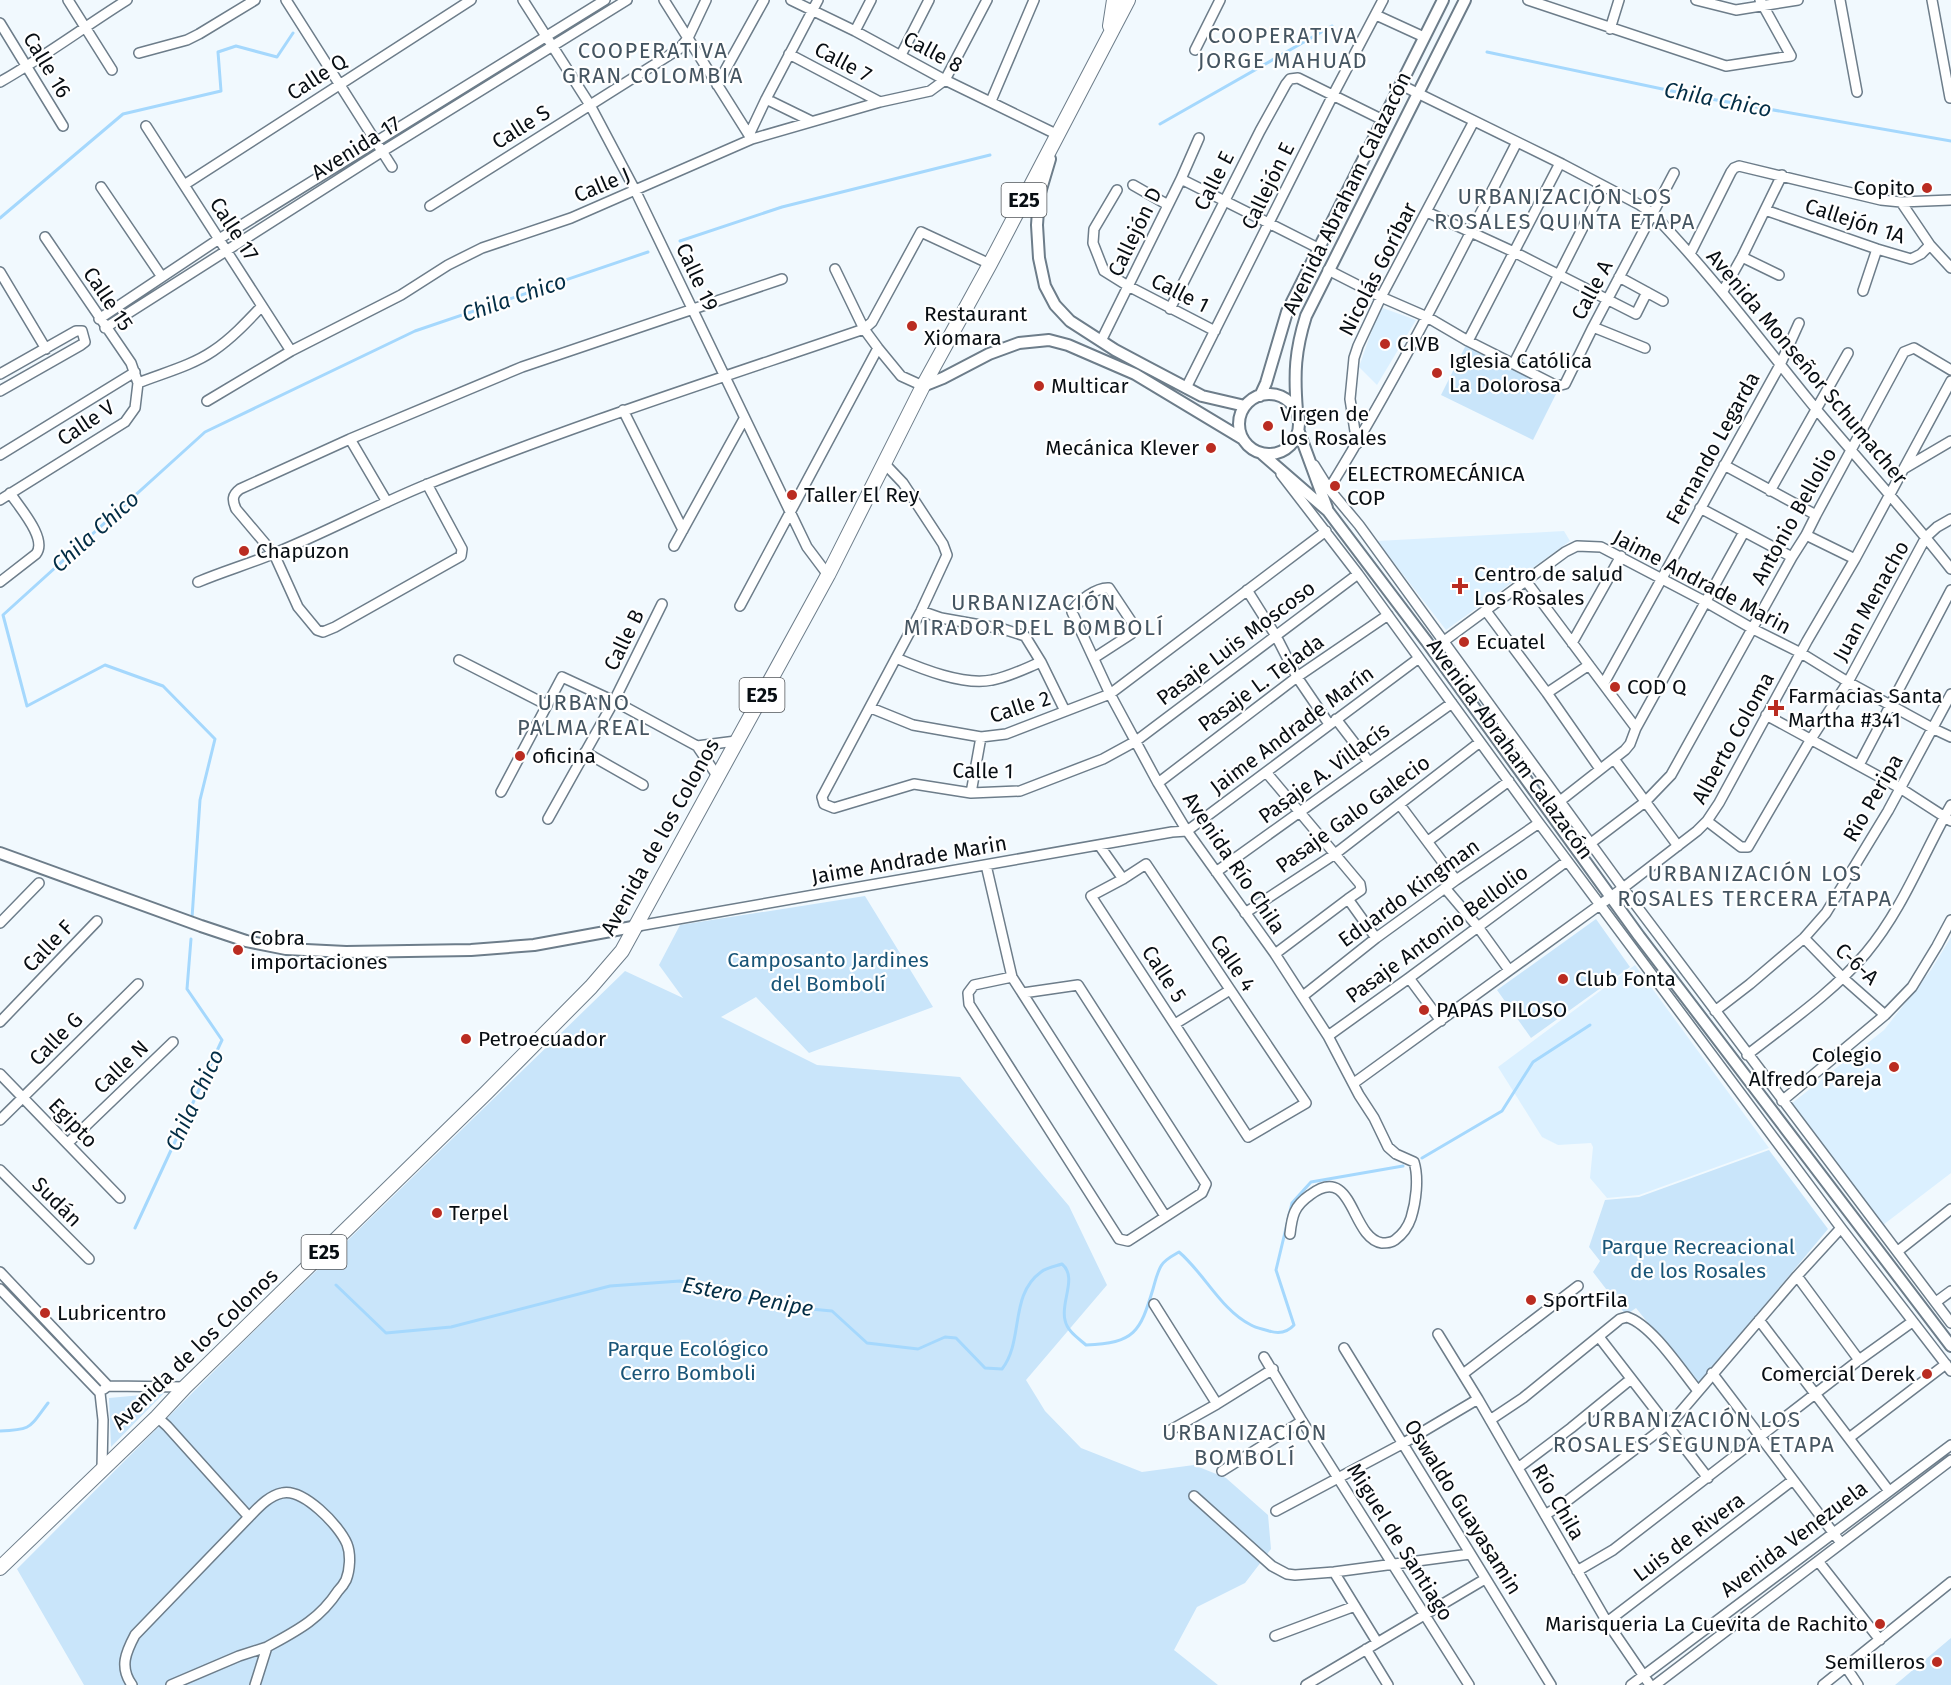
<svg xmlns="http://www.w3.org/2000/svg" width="1951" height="1685" font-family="'Fira Sans',sans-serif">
  <rect width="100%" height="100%" fill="#f1f9fe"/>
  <path fill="#dbf0ff" d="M1380 307 1416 320 1377 385 1359 367Z
    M1564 531 1570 541 1446 630 1377 541Z
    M1951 937V1173L1883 1225 1791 1104 1884 1030 1931 970Z
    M1635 965 1769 1148 1639 1195 1607 1198 1590 1178 1593 1147 1591 1143 1558 1145 1542 1137 1498 1067Z"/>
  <path fill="#c9e5fa" d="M1466 345 1558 390 1533 440 1441 395Z
    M865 896 933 1007 809 1053 756 997 721 1017 817 1065 960 1077 1069 1206 1107 1285 1026 1380 1045 1411 1081 1448 1142 1472 1194 1465 1226 1478 1268 1515 1271 1549 1245 1583 1197 1607 1174 1650 1218 1685H84L17 1569 244 1341 625 971 683 998 659 965 680 925Z
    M1596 919 1630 967 1531 1038 1497 990Z
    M1769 1150 1828 1229 1698 1385 1636 1308 1626 1315 1593 1272 1600 1261 1589 1247 1605 1200 1639 1197Z
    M164 1393 111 1447 109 1398Z
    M1951 1638V1685H1895Z"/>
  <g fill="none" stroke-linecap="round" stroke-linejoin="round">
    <path stroke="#a5d8fd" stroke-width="3" d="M1487 52 1705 98 1951 141
      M1160 124 1332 26
      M0 218 123 114 221 91 218 52 236 46 277 57 293 33
      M680 241 782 207 990 155
      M192 918 200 800 215 739 163 686 105 665 27 706 3 615 205 432 415 331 648 252
      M1422 1158 1502 1111 1533 1062 1590 1025
      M135 1228 222 1040 187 989 191 939
      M336 1285 386 1333 451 1327 610 1286 680 1281 778 1306 832 1311 867 1343 918 1349 945 1337 956 1338 985 1368 1002 1369C1024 1341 1009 1295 1041 1272 1046 1268 1056 1266 1062 1264 1078 1277 1060 1303 1065 1320 1067 1331 1078 1338 1086 1345 1135 1343 1140 1332 1153 1289 1155 1282 1157 1273 1161 1266 1164 1260 1172 1256 1179 1252 1204 1273 1221 1310 1251 1325 1256 1328 1263 1329 1269 1331 1279 1334 1287 1333 1294 1325L1276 1270 1292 1203 1311 1182 1403 1166
      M0 1431C32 1430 29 1428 48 1403"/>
    <defs>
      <path id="minor" d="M68 0 112 70
        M286 0 392 167
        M523 0 590 105 635 190 807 547 828 575
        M664 0 749 135
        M791 0 855 31 945 80 1058 135
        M1528 0 1726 66 1791 56 1760 0
        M1696 0 1736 10 1798 0
        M1840 0 1857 92
        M1932 0 1950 98
        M1376 15 1424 37
        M0 23 63 126
        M1610 29 1619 0
        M855 31 871 0
        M1195 50 1220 0
        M139 53 187 40 199 34 255 0
        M789 54 880 102
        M901 55 929 0
        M0 82C44 57 84 27 127 0
        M717 85 764 0
        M1401 85 1562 164 1640 205 1653 214C1712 275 1762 343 1816 409 1861 463 1908 514 1951 569
        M766 99 811 121
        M991 101 1034 0
        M146 126 291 351
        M750 137 749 135 766 99 818 0
        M1181 179 1318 248
        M184 185 471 0
        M1133 185 1168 205
        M101 187 162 277
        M1117 190 1094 229 1093 243 1104 271 1128 286 1215 331
        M1901 202 1930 245 1951 268
        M430 206 679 49 688 38 706 0
        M1765 210 1877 249 1911 259 1921 254 1930 245
        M1427 212 1514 252 1636 314 1647 292
        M45 237 131 363 138 383
        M1690 254 1731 172 1734 168 1739 166 1881 200 1901 202 1951 200
        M1742 257 1779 275
        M835 269 864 329 878 348 901 376 923 386
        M1328 270 1381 297 1427 317 1468 341 1557 386 1565 384 1593 327 1674 173
        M0 272 46 349
        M1619 277 1663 301
        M1723 291 1742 257 1782 175
        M1863 291 1877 249
        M1170 309 1260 131 1286 84 1290 79 1298 78 1383 120
        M99 319 219 239 605 0
        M1593 327 1645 348
        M105 328 383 151 627 0
        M1101 341 1181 179 1199 138
        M1468 341 1560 163
        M1514 363 1604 186
        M0 374 76 331H82L85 342 81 345 0 391
        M1186 388 1333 95 1383 0
        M207 401 291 351 401 295 448 265 482 248 571 218 752 139 880 102 930 91 945 80 987 0
        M623 410 683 530
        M350 439 387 502
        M1357 444 1350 399 1354 358 1358 346 1381 297 1474 121
        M0 455 135 372
        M884 463 903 483 943 544 947 555 921 611 822 797 824 804 834 808 914 784 971 793 1020 791 1103 759 1136 741 1358 574
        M1314 465 1329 489 1359 525 1623 888 1951 1323
        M1724 465 1816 515
        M1905 468 1951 441
        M1281 474 1358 574 1539 823 1841 1228 1951 1371
        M427 484 462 549 461 556 335 627 323 632 317 630 298 607 274 554 236 509C232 500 232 495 240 489L350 439 522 367 782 279
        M1329 489C1398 377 1457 259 1517 142
        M1770 491 1848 353
        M0 500 125 422 135 408 138 383C163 373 191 366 213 351 231 339 247 322 262 306
        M1700 508 1792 557
        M1806 535 1855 559
        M674 546 744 419
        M1526 581 1636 728
        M0 582 36 554C48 539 19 507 10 493
        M198 582C224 571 249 564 275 553 327 532 376 505 428 484 571 426 718 379 864 329L872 322 921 232 990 264
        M1247 590 1276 636 1297 677 1329 724
        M740 606 878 348
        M921 611 941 618 1003 629 1025 636 1041 662 1065 711
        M1486 611 1547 693 1600 769
        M1444 641 1565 552 1577 546 1601 547 1706 602 1753 629 1801 653 1848 682 1934 729 1951 737
        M1572 643 1621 556
        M896 658C922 669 964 686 992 680 1009 677 1026 668 1041 662
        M1094 658 1131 634 1134 630 1133 624 1109 588C1097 587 1077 601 1072 612L1110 694 1158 783 1187 831 1275 954 1328 1036 1359 1095 1374 1118 1388 1147 1396 1154 1414 1162C1419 1178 1416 1202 1411 1218 1408 1227 1403 1234 1395 1240 1391 1243 1387 1243 1382 1243 1350 1238 1354 1162 1310 1195 1294 1206 1292 1216 1290 1234
        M459 660 547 705
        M1604 683 1780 365 1799 323
        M1547 693 1589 665
        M871 708 913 725 981 737 1006 734 1110 694 1326 531
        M1766 715 1900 788 1951 821
        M1336 719 1369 762
        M697 746 718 777
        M585 752 643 785
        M1614 759 1678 846
        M1859 765 1951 590
        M1266 772 1360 884 1361 890 1348 899 1376 938
        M1158 783 1297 677 1388 615
        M501 792 562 677 614 701 697 746 736 741
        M971 793 981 737
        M1560 801 1625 750 1630 744 1636 728 1744 532
        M1400 805 1456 880
        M548 819 614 701 662 604
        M1707 821 1741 847H1748L1811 739 1848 682 1926 537 1937 527 1951 519
        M1187 831 1419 658
        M1428 841 1509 781
        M1591 843 1645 802 1671 775 1792 557 1806 535 1816 515 1904 352 1914 348 1951 370
        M1099 845 1123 879 1091 896 1248 1137 1306 1103 1146 864 1123 879
        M986 865 1012 977 1165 1216
        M1216 872 1452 703
        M1445 888 1478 927 1509 970
        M1245 913 1335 854 1480 742
        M0 923 39 883
        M638 926 1172 832 1187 831
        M1804 938 1842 977 1885 1015
        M1275 954 1348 899
        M1012 977 974 985 968 993 969 1004 1119 1239 1128 1241 1202 1193 1206 1184 1078 985 1023 993
        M1409 978 1441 1021
        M1303 996 1376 938 1456 880 1539 823
        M1715 1011 1750 984 1804 938 1826 913 1888 811 1951 694
        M0 1022 97 921
        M1175 1024 1230 990
        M1328 1036 1409 978 1567 861
        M1747 1055C1788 1023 1833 992 1866 953 1903 909 1923 854 1951 805
        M0 1074 120 1198
        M1354 1083 1623 888 1697 831 1707 821 1719 803 1807 641 1855 559 1951 381
        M1782 1101 1885 1015 1912 987 1937 946 1951 920
        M0 1120 138 984
        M68 1143 173 1042
        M0 1170 89 1259
        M1898 1251 1951 1209
        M0 1272 108 1386
        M1797 1276 1859 1360
        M0 1289 100 1393 103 1420 102 1468
        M1936 1302 1951 1291
        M1154 1304 1217 1404
        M1759 1320 1889 1491
        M1438 1334 1478 1399 1607 1622 1650 1685
        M1599 1337 1708 1478
        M1344 1348 1551 1685
        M1264 1357 1302 1421 1469 1685
        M1712 1373 1841 1543
        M1463 1374 1578 1286
        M104 1389 108 1386 185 1387
        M157 1417 167 1426 249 1517C258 1508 268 1496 282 1493 303 1488 339 1525 347 1544 351 1554 350 1570 346 1580 344 1584 341 1588 338 1591 319 1620 296 1631 267 1647L255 1685
        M1490 1420 1523 1398 1620 1319 1627 1317C1652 1325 1681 1370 1698 1391
        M1169 1431 1217 1404 1273 1369
        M1849 1438 1946 1364
        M1518 1468 1571 1428 1631 1379
        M1222 1471 1302 1421
        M1194 1496 1272 1566 1287 1574 1295 1575 1334 1572 1470 1554
        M1276 1511 1402 1444 1478 1399
        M1545 1515 1567 1501 1667 1425 1678 1415 1797 1276 1841 1228
        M1818 1561 1880 1640
        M1577 1571 1613 1550 1859 1360 1912 1322
        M1334 1572 1377 1642
        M1607 1622 1793 1480
        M1275 1636 1355 1606
        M1366 1649 1388 1685
        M1846 1667 1858 1685
        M132 1685C119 1667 126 1652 135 1635L249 1517
        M171 1685 239 1656 267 1647
        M1306 1685 1485 1579
        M1631 1685 1951 1445
        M1655 1685 1951 1460
        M1823 1685 1951 1582"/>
      <path id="major" d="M1050 159 1039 196 1037 225 1039 258 1045 286 1055 305 1070 321 1115 350 1145 366 1202 396 1245 406
        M923 386 943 378 989 354 1019 343 1049 340 1068 345 1135 374 1243 439
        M1239 424a30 30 0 1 1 60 0a30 30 0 1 1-60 0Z
        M1260 396 1266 383 1287 312 1443 0
        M1297 411C1294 373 1295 351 1306 316L1465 0
        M1299 432 1327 508
        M1261 453 1328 511 1427 642 1639 936 1951 1346
        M0 853 201 926 246 941 286 949 346 952 471 950 534 945 638 926"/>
      <path id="highway" d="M1110 26 1114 0
        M0 1568 157 1417 185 1387 486 1093 591 987 622 951 828 575 923 386 990 264 1128 0"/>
    </defs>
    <use href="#minor" stroke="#6d7d8a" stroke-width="12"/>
    <use href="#major" stroke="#6d7d8a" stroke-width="14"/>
    <use href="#highway" stroke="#6d7d8a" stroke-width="16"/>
    <use href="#minor" stroke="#fff" stroke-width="9"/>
    <use href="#major" stroke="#fff" stroke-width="10"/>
    <use href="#highway" stroke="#fff" stroke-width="14"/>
  </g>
  <g fill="#ba2c21" stroke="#fff" stroke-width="2">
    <circle cx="1927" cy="188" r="6"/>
    <circle cx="912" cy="326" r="6"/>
    <circle cx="1385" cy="344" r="6"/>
    <circle cx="1437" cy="373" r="6"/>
    <circle cx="1039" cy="386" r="6"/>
    <circle cx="1268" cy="426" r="6"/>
    <circle cx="1211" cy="448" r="6"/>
    <circle cx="1335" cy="486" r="6"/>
    <circle cx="792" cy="495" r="6"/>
    <circle cx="244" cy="551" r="6"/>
    <path d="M1457 577h6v6h6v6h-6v6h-6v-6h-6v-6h6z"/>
    <circle cx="1464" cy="642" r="6"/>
    <circle cx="1615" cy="687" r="6"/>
    <path d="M1773 699h6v6h6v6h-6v6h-6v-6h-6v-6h6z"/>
    <circle cx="520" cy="756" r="6"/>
    <circle cx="238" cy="950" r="6"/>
    <circle cx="1563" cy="979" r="6"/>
    <circle cx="1424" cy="1010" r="6"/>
    <circle cx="466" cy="1039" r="6"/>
    <circle cx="1894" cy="1067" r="6"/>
    <circle cx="437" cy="1213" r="6"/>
    <circle cx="1531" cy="1300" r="6"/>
    <circle cx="45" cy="1313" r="6"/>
    <circle cx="1927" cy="1374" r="6"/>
    <circle cx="1880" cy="1624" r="6"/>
    <circle cx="1937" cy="1662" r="6"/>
  </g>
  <g text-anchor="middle" stroke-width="4.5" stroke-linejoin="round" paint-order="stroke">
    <g fill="#fff" stroke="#52565a" stroke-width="1.5">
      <rect x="1001.5" y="183" width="45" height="34" rx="4.5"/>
      <rect x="739.5" y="678" width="45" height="34" rx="4.5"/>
      <rect x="301.5" y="1235" width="45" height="34" rx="4.5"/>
    </g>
    <g font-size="20" font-weight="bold" fill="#080e13">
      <text x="1024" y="207">E25</text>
      <text x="762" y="702">E25</text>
      <text x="324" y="1259">E25</text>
    </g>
    <g font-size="21" fill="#080e13" stroke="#fff">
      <text transform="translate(933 52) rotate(28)" y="7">Calle 8</text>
      <text transform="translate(843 62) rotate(28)" y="7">Calle 7</text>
      <text transform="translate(47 65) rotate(59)" y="7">Calle 16</text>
      <text transform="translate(317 77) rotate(-33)" y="7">Calle Q</text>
      <text transform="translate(521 127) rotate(-32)" y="7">Calle S</text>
      <text transform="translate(356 148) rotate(-32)" y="7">Avenida 17</text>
      <text transform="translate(1214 181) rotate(-63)" y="7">Calle E</text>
      <text transform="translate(602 185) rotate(-23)" y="7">Calle J</text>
      <text transform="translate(1268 186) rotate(-64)" y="7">Callejón E</text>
      <text transform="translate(1347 193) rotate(-64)" y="7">Avenida Abraham Calazacón</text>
      <text transform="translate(1855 221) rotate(18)" y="7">Callejón 1A</text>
      <text transform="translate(234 229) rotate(57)" y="7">Calle 17</text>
      <text transform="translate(1135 232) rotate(-64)" y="7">Callejón D</text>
      <text transform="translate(1378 269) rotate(-63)" y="7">Nicolás Goríbar</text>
      <text transform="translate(697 277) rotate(65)" y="7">Calle 19</text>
      <text transform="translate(1592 290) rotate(-62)" y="7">Calle A</text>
      <text transform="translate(1180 293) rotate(27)" y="7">Calle 1</text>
      <text transform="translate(108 299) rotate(56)" y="7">Calle 15</text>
      <text transform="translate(1807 367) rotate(50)" y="7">Avenida Monseñor Schumacher</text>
      <text transform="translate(86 423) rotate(-34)" y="7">Calle V</text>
      <text transform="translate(1713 448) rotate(-61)" y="7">Fernando Legarda</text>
      <text transform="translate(1794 516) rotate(-61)" y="7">Antonio Bellolio</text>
      <text transform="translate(1702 582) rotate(28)" y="7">Jaime Andrade Marin</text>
      <text transform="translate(1871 601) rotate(-61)" y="7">Juan Menacho</text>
      <text transform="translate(624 640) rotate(-64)" y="7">Calle B</text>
      <text transform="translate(1236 643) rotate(-37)" y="7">Pasaje Luis Moscoso</text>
      <text transform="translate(1261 683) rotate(-36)" y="7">Pasaje L. Tejada</text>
      <text transform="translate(1020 707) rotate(-18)" y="7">Calle 2</text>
      <text transform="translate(1292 730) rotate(-37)" y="7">Jaime Andrade Marín</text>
      <text transform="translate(1733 738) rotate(-61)" y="7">Alberto Coloma</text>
      <text transform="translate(1510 749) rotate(54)" y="7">Avenida Abraham Calazacón</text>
      <text transform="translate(983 771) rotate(1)" y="7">Calle 1</text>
      <text transform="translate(1324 773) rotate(-36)" y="7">Pasaje A. Villacís</text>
      <text transform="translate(1873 798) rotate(-60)" y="7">Río Peripa</text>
      <text transform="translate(1353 814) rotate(-36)" y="7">Pasaje Galo Galecio</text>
      <text transform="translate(660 837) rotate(-61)" y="7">Avenida de los Colonos</text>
      <text transform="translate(909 860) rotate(-10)" y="7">Jaime Andrade Marin</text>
      <text transform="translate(1234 863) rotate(56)" y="7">Avenida Río Chila</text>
      <text transform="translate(1409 893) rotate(-36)" y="7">Eduardo Kingman</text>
      <text transform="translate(1437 934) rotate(-36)" y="7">Pasaje Antonio Bellolio</text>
      <text transform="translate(48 946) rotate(-46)" y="7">Calle F</text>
      <text transform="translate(1233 963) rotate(56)" y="7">Calle 4</text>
      <text transform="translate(1857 964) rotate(43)" y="7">C-6-A</text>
      <text transform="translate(1164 974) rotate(57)" y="7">Calle 5</text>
      <text transform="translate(56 1039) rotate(-45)" y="7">Calle G</text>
      <text transform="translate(121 1067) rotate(-44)" y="7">Calle N</text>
      <text transform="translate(73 1123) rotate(46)" y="7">Egipto</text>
      <text transform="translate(57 1202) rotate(45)" y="7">Sudán</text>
      <text transform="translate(195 1349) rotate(-44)" y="7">Avenida de los Colonos</text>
      <text transform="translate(1558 1502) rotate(60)" y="7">Río Chila</text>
      <text transform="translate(1463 1507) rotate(58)" y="7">Oswaldo Guayasamin</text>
      <text transform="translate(1689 1537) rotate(-37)" y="7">Luis de Rivera</text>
      <text transform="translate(1794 1539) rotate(-37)" y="7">Avenida Venezuela</text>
      <text transform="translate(1400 1542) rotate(58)" y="7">Miguel de Santiago</text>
    </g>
    <g font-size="21" fill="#080e13" stroke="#fff" text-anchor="start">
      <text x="1915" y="195" text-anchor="end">Copito</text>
      <text x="924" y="321">Restaurant<tspan x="924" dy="24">Xiomara</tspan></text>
      <text x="1397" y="351">CIVB</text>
      <text x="1449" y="368">Iglesia Católica<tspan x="1449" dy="24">La Dolorosa</tspan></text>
      <text x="1051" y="393">Multicar</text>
      <text x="1280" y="421">Virgen de<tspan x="1280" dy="24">los Rosales</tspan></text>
      <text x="1199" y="455" text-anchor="end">Mecánica Klever</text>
      <text x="1347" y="481">ELECTROMECÁNICA<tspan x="1347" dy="24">COP</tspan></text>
      <text x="804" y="502">Taller El Rey</text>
      <text x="256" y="558">Chapuzon</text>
      <text x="1474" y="581">Centro de salud<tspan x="1474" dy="24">Los Rosales</tspan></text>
      <text x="1476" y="649">Ecuatel</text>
      <text x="1627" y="694">COD Q</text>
      <text x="1788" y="703">Farmacias Santa<tspan x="1788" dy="24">Martha #341</tspan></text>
      <text x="532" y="763">oficina</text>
      <text x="250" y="945">Cobra<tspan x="250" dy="24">importaciones</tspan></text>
      <text x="1575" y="986">Club Fonta</text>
      <text x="1436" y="1017">PAPAS PILOSO</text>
      <text x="478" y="1046">Petroecuador</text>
      <text x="1882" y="1062" text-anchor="end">Colegio<tspan x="1882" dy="24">Alfredo Pareja</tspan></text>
      <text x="449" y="1220">Terpel</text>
      <text x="1543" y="1307">SportFila</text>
      <text x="57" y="1320">Lubricentro</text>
      <text x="1915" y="1381" text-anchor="end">Comercial Derek</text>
      <text x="1868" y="1631" text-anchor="end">Marisqueria La Cuevita de Rachito</text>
      <text x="1925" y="1669" text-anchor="end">Semilleros</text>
    </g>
    <g font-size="21" fill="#185477" stroke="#fff">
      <text x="828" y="967">Camposanto Jardines<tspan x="828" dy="24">del Bombolí</tspan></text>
      <text x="1698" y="1254">Parque Recreacional<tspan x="1698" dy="24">de los Rosales</tspan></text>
      <text x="688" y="1356">Parque Ecológico<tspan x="688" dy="24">Cerro Bomboli</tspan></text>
    </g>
    <g font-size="22" letter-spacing="1.5" fill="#455561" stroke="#fff">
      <text x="1283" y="43">COOPERATIVA<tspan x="1283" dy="25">JORGE MAHUAD</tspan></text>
      <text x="653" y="58">COOPERATIVA<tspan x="653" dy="25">GRAN COLOMBIA</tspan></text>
      <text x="1565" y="204">URBANIZACIÓN LOS<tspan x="1565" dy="25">ROSALES QUINTA ETAPA</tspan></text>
      <text x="1034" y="610">URBANIZACIÓN<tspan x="1034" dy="25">MIRADOR DEL BOMBOLÍ</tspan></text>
      <text x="584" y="710">URBANO<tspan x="584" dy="25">PALMA REAL</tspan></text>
      <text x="1755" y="881">URBANIZACIÓN LOS<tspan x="1755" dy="25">ROSALES TERCERA ETAPA</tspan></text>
      <text x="1694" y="1427">URBANIZACIÓN LOS<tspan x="1694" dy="25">ROSALES SEGUNDA ETAPA</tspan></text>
      <text x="1245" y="1440">URBANIZACIÓN<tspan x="1245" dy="25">BOMBOLÍ</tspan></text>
    </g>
    <g font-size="22" font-style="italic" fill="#022d45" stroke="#fff">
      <text transform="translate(1718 99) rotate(11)" y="8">Chila Chico</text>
      <text transform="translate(514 297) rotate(-19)" y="8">Chila Chico</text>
      <text transform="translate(95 531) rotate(-42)" y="8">Chila Chico</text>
      <text transform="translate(194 1100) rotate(-65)" y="8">Chila Chico</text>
      <text transform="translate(748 1296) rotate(11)" y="8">Estero Penipe</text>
    </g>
  </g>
</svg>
